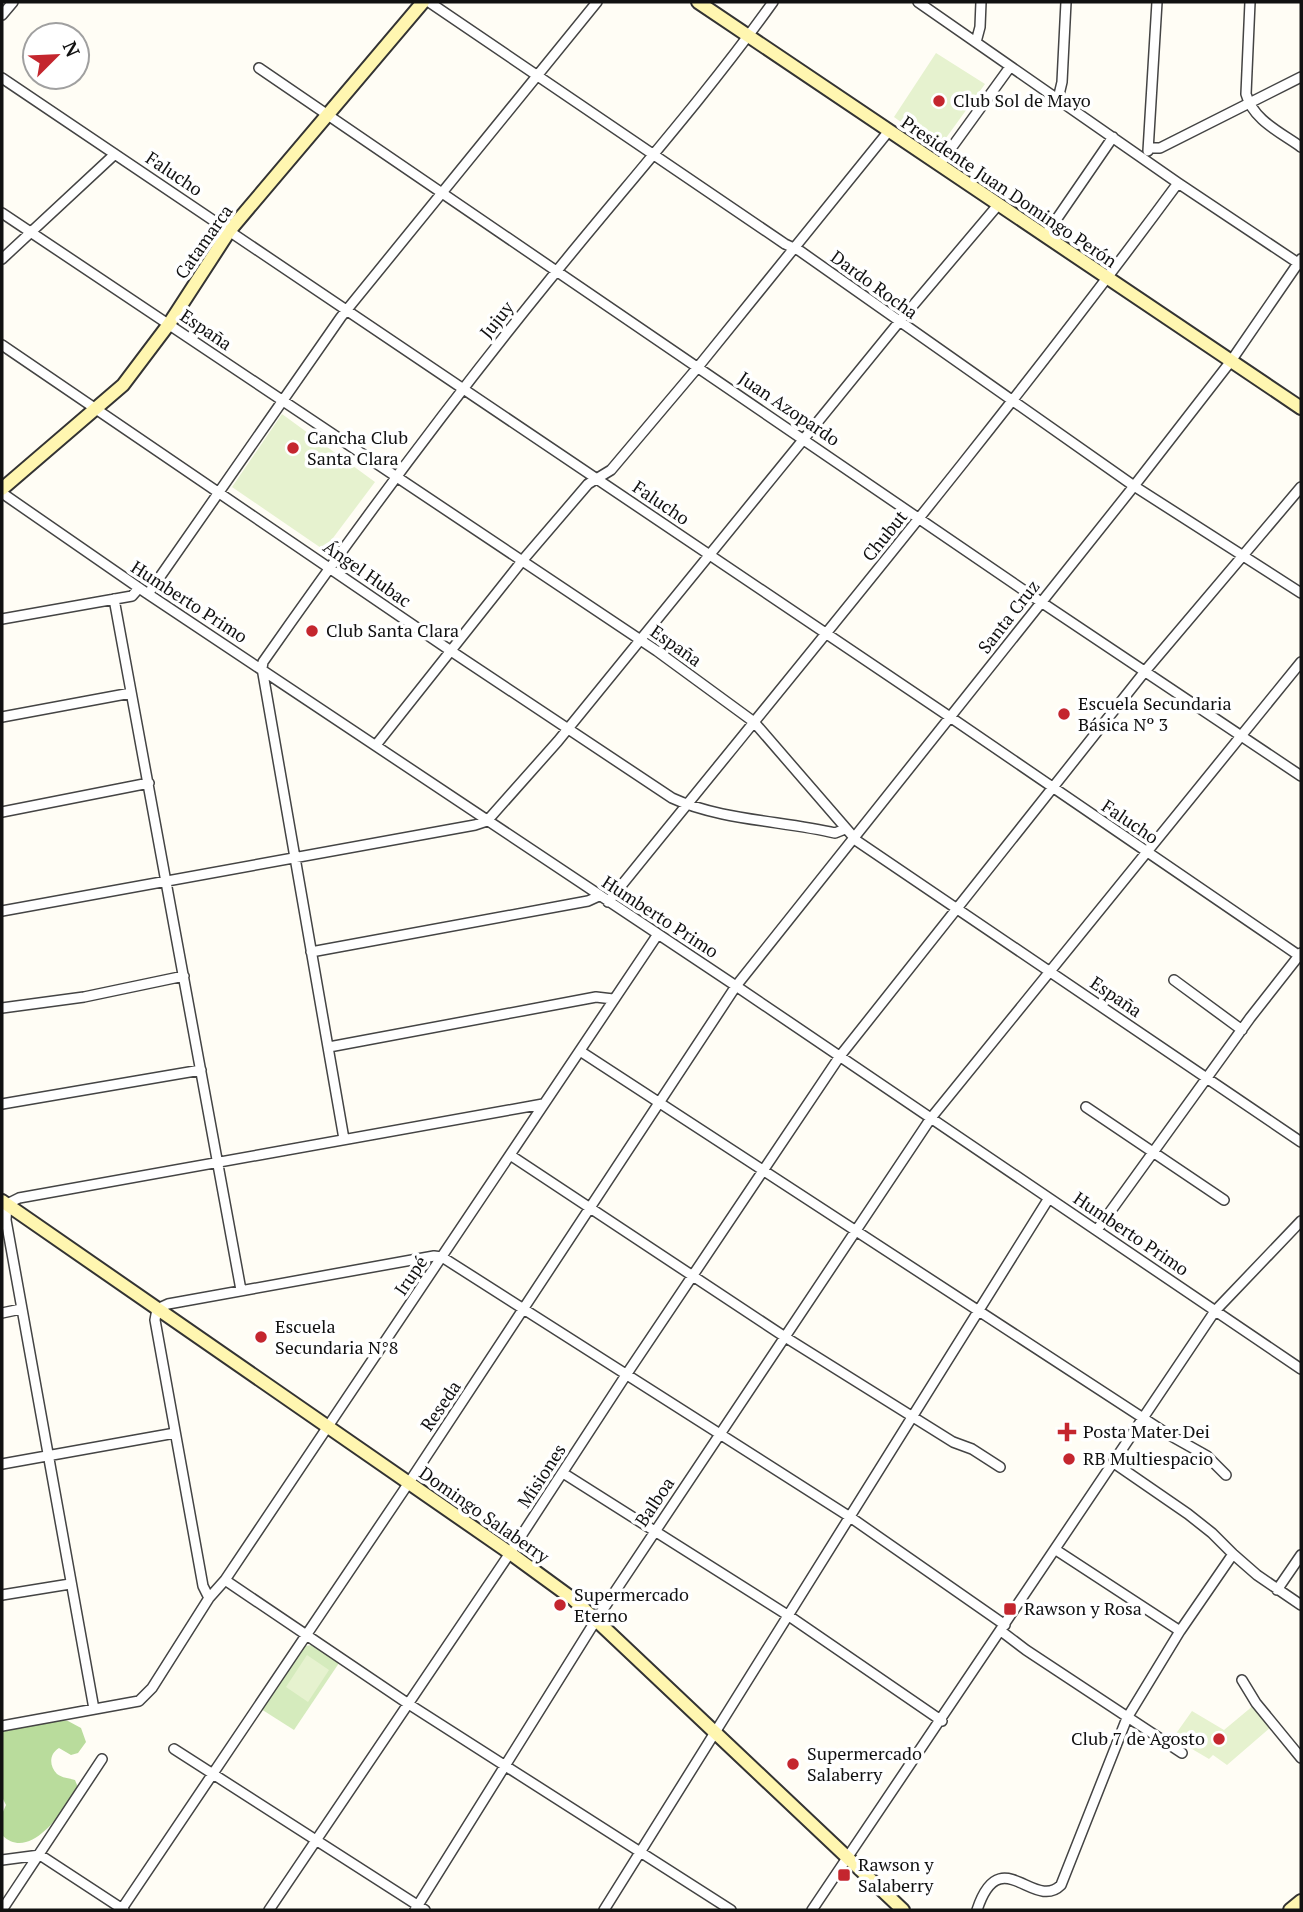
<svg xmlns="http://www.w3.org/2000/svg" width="1303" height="1912" font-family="'PT Serif',serif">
  <rect width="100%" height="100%" fill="#fffdf5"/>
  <path fill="#d5ebbd" d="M312 1645 339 1663 294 1730 261 1709 305 1646Z"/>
  <path fill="#b9dc9c" d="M61 1720 68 1721 81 1728 86 1742 78 1753 71 1755 59 1748C49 1754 49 1766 57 1774 62 1778 69 1778 75 1780 77 1785 78 1786 77 1791 76 1797 68 1804 64 1809 51 1826 25 1858 2 1835V1814L6 1805 2 1797V1731Z"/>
  <path fill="#e6f2cf" d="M936 53 985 84 938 149 894 117Z
    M282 414 375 482 324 550 232 487Z
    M307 1655 329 1670 308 1702 286 1687Z
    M1254 1705 1271 1727 1227 1765 1213 1755 1209 1759 1187 1746 1188 1744 1175 1735 1192 1711 1224 1730Z"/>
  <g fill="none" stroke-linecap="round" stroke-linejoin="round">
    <defs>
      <path id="street" d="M429 2 785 244 800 251 1134 486 1301 593
        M918 2 1178 183 1301 265
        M1250 2 1246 94C1253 120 1280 132 1301 147
        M2 15 13 2
        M976 42 980 27 981 2
        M259 68 1041 602 1301 776
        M2 78 950 717 1301 957
        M1058 99 1062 82 1066 2
        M1150 148H1160L1301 77
        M1148 151 1157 2
        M939 165 1010 67
        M2 213 657 651 754 722 857 841 1301 1142
        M1045 236 1113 137
        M2 259 115 154
        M2 345 451 651 672 798C719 820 784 821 835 833L845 829
        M2 493 145 592 736 986 1301 1369
        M148 594 341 317 597 2
        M114 599 241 1290
        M2 619 132 596 139 588
        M2 717 131 693
        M376 745 522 561 588 484 611 470 698 367 888 132
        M2 812 149 783
        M608 902C800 664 997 429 1178 183
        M2 911 475 825 487 821 558 741 899 322 998 205
        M311 952 588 901 599 896
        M1174 980 1242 1030
        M2 1008 84 997 184 976
        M329 1047 596 997 613 999
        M580 1051 1166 1433 1207 1456 1226 1475
        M2 1104 201 1070
        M1086 1107 1224 1200
        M344 1139 262 668 263 662C354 532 447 406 547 283 622 190 703 100 773 2
        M510 1155 785 1337 953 1442 972 1449 1000 1467
        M1097 1230 1250 1018 1301 953
        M2 1313 21 1309
        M1114 1463 1188 1514 1212 1533 1233 1554 1257 1575 1301 1605
        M2 1464 175 1433
        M563 1473 789 1616 942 1721
        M1056 1550 1180 1631
        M225 1580 407 1703 731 1910
        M1277 1590 1301 1555
        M2 1595 70 1584
        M209 1598 203 1586 155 1320 157 1309 168 1304 434 1256 442 1257 850 1517 1005 1625
        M1001 1631 1026 1650 1182 1753
        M1242 1680 1256 1703 1301 1758
        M94 1709 6 1220 7 1204 19 1198 543 1104
        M2 1726 139 1701 152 1688 209 1598 225 1580 658 934
        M174 1749 425 1910
        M2 1860 40 1855 124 1910
        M2 1910 102 1759
        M121 1910 408 1484 736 986 1134 486 1231 361 1301 259
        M269 1910 510 1553 626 1375 840 1056 1146 670 1301 487
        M415 1910 596 1620 931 1118 1301 662
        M604 1910 1049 1198
        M812 1910 1215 1311 1301 1221
        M977 1910C1000 1840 1034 1912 1061 1885L1127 1718 1180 1631 1233 1554"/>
      <path id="secondary" d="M698 2 1301 408
        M2 489 123 385 169 324 230 230 423 2
        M2 1201 510 1553 573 1599 596 1620 903 1910
        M1290 1910 1301 1901"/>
    </defs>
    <use href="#street" stroke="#444" stroke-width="12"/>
    <use href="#secondary" stroke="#333" stroke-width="16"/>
    <use href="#street" stroke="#fff" stroke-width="9"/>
    <use href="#secondary" stroke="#fff6b0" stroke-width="12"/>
  </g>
  <g fill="#c4262e" stroke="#fff" stroke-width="2.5">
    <circle cx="939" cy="101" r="7"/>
    <circle cx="293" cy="448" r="7"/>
    <circle cx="312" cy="631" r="7"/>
    <circle cx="1064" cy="714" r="7"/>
    <circle cx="261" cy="1337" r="7"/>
    <path d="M1063.5 1421.5h7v7h7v7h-7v7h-7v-7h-7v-7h7z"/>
    <circle cx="1069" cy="1459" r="7"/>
    <circle cx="560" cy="1605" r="7"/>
    <rect x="1003" y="1602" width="14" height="14" rx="3.5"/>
    <circle cx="1219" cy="1739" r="7"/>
    <circle cx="793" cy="1764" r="7"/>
    <rect x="837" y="1868" width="14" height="14" rx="3.5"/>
  </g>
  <g text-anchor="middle" stroke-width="7" stroke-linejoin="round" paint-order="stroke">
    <g font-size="18" fill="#111" stroke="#fff" text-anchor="start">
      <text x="953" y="107">Club Sol de Mayo</text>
      <text x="307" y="444">Cancha Club<tspan x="307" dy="21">Santa Clara</tspan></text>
      <text x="326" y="637">Club Santa Clara</text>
      <text x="1078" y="710">Escuela Secundaria<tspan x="1078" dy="21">Básica Nº 3</tspan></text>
      <text x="275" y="1333">Escuela<tspan x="275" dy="21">Secundaria N°8</tspan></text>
      <text x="1083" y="1438">Posta Mater Dei</text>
      <text x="1083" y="1465">RB Multiespacio</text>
      <text x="574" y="1601">Supermercado<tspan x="574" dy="21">Eterno</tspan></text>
      <text x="1024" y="1615">Rawson y Rosa</text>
      <text x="1205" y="1745" text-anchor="end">Club 7 de Agosto</text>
      <text x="807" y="1760">Supermercado<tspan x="807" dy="21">Salaberry</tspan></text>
      <text x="858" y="1871">Rawson y<tspan x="858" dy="21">Salaberry</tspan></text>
    </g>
    <g font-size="18" fill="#111" stroke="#fff">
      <text transform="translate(174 174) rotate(34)" y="6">Falucho</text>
      <text transform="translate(1009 192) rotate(34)" y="6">Presidente Juan Domingo Perón</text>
      <text transform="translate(204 242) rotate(-55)" y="6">Catamarca</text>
      <text transform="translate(874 285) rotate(36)" y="6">Dardo Rocha</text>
      <text transform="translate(497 320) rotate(-51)" y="6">Jujuy</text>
      <text transform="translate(206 330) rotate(34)" y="6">España</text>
      <text transform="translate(789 409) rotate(34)" y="6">Juan Azopardo</text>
      <text transform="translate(661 503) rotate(34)" y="6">Falucho</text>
      <text transform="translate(885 536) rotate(-51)" y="6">Chubut</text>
      <text transform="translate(367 574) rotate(35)" y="6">Ángel Hubac</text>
      <text transform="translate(189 602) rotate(33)" y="6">Humberto Primo</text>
      <text transform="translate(1009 617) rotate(-52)" y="6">Santa Cruz</text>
      <text transform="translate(676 646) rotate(35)" y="6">España</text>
      <text transform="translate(1130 822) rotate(34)" y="6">Falucho</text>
      <text transform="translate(660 917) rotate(33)" y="6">Humberto Primo</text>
      <text transform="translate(1116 997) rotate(34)" y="6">España</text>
      <text transform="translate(1131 1234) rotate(34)" y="6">Humberto Primo</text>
      <text transform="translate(411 1276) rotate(-56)" y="6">Irupé</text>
      <text transform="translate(441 1406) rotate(-56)" y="6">Reseda</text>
      <text transform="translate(542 1476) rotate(-57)" y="6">Misiones</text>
      <text transform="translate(655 1502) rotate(-56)" y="6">Balboa</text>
      <text transform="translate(484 1515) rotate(35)" y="6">Domingo Salaberry</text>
    </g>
  </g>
  <rect width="1303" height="1912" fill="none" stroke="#111111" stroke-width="7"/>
  <g transform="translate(56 56) rotate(66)"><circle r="33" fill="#ffffff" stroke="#a0a0a0" stroke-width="2"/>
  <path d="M0-5L12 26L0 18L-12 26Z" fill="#c4262e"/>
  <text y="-10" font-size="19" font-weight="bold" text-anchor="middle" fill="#111111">N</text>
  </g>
</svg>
